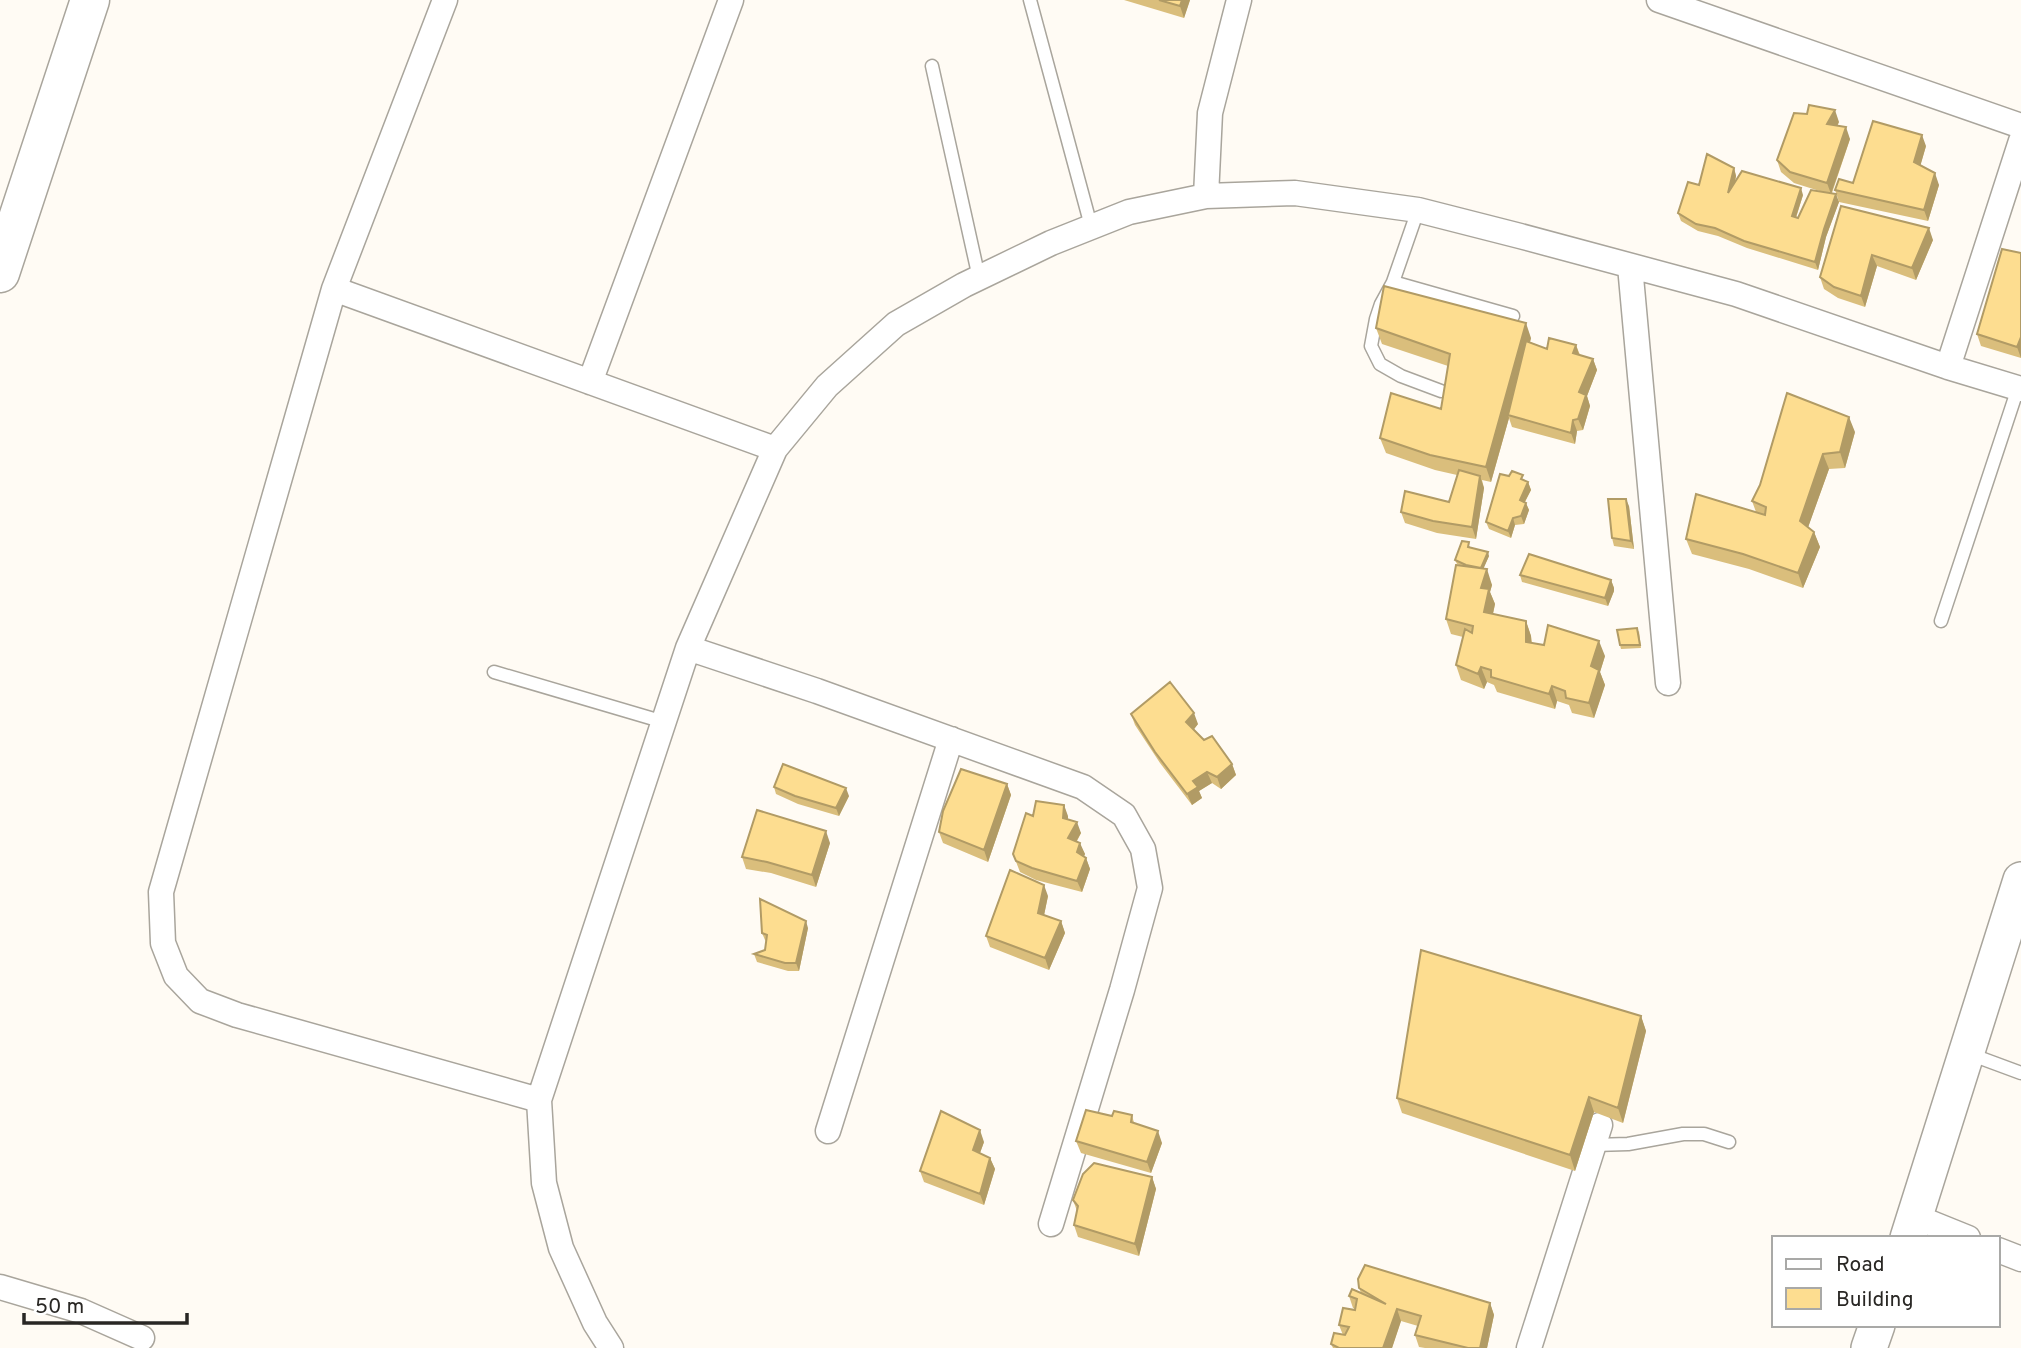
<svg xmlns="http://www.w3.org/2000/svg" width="2021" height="1348" font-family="Overpass,sans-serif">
  <rect width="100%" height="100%" fill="#fffbf4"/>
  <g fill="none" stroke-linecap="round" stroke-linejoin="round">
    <defs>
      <path id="lane" d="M1030 0 1091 226
        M932 66 979 278
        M1418 210 1393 282 1381 304 1376 319 1371 346 1380 364 1401 376 1441 391
        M1393 282 1513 316
        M1941 621 2018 388
        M494 672 664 722
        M1967 1053 2021 1073
        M1594 1145 1628 1144 1683 1134H1704L1729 1142"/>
      <path id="street" d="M445 0 334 289 161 892 163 943 176 976 200 1001 237 1015 539 1100
        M1659 0 2021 126
        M1206 196 1210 113 1239 0
        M1630 266 1668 683
        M334 289 775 449
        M1948 367 2021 141
        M590 382 731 0
        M688 648 817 691 1083 787 1124 815 1143 849 1150 888 1122 990 1051 1224
        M828 1131 951 739
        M1916 1217 1968 1238
        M1998 1250 2021 1259
        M0 1287 81 1311 142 1338
        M611 1348 595 1323 561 1248 544 1183 539 1100 688 648 775 449 827 386 896 324 964 285 1051 243 1129 212 1206 196 1295 193 1418 210 1520 236 1736 294 1948 367 2021 389
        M1529 1348 1600 1125"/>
      <path id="secondary" d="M1908 1238 2021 880
        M1869 1348 1877 1325"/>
      <path id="primary" d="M0 273 90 0"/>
    </defs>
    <use href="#lane" stroke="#a9a59c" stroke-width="15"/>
    <use href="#street" stroke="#a9a59c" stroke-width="27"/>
    <use href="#secondary" stroke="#a9a59c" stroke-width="38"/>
    <use href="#primary" stroke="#a9a59c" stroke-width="41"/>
    <use href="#lane" stroke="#fff" stroke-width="12"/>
    <use href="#street" stroke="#fff" stroke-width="24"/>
    <use href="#secondary" stroke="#fff" stroke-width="35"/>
    <use href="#primary" stroke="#fff" stroke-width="38"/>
  </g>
  <path fill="#dabe7c" d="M1124 0H1190L1184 18Z
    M1839 122 1837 126 1850 139 1832 193 1839 202 1826 237 1818 270 1747 248 1718 236 1698 231 1681 221 1678 213 1699 185 1734 168 1736 176 1735 182 1803 195 1796 218H1798L1826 193 1794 183 1781 172 1777 160Z
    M1926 146 1920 166 1939 185 1928 221 1839 202 1835 190 1853 183Z
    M1841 206 1933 240 1916 280 1877 266 1865 307 1838 298 1824 289 1820 277Z
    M2021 253V358L1981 346 1977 334Z
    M1376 328 1531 338 1530 342 1547 349 1576 345 1580 355 1593 359 1597 370 1587 396 1590 406 1583 430 1577 431 1575 444 1512 427 1509 418 1491 482 1482 480 1484 488 1476 539 1437 533 1405 523 1401 512 1449 502 1457 475 1435 470 1386 453 1380 438 1441 409 1448 366 1382 344Z
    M1855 432 1845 468 1829 469 1808 527 1814 532 1820 547 1803 588 1749 569 1692 554 1686 539 1756 512 1752 501Z
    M1525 481 1528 482 1531 490 1525 502 1529 510 1524 524 1515 525 1511 538 1489 529 1486 522Z
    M1629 506 1634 549 1614 546 1612 538Z
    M1470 546V547L1489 556 1483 569 1492 585 1490 592 1495 604 1493 614 1526 621 1531 636 1532 643 1605 656 1600 672 1605 685 1594 718 1572 713 1569 705 1557 701 1555 709 1497 692 1494 685 1487 682 1484 689 1461 680 1456 665 1463 637 1451 634 1446 619 1459 565 1457 564 1455 560Z
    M1520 575 1611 580 1614 588V591L1608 606 1522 582Z
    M1639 631 1641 648 1621 649 1620 645Z
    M1131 714 1198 724 1194 729 1204 740 1232 764 1236 775 1221 789 1212 783 1199 791 1202 798 1192 805 1160 763 1135 725Z
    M1007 784 1011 795 988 862 943 843 939 832Z
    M774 787 849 796 839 816 798 804 776 794Z
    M1064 805 1068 819 1081 833 1077 841 1085 854 1084 856 1086 858 1090 869 1082 892 1036 880 1020 872 1013 854 1033 816Z
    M830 843 816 887 771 873 746 869 742 857Z
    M1048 896 1044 915 1061 921 1065 933 1049 970 990 947 986 936Z
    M808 928 799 971H788L757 962 754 954 765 950 766 941 765 940 762 933Z
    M1641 1016 1646 1031 1623 1123 1594 1112 1575 1171 1402 1113 1397 1098Z
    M1132 1115 1134 1123 1162 1143 1151 1173 1081 1153 1076 1141 1112 1116Z
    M984 1142 980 1153 990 1158 995 1169 984 1205 924 1182 920 1171Z
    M1152 1177 1156 1189 1139 1256 1078 1237 1074 1225 1077 1211 1073 1200Z
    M1359 1288 1490 1303 1494 1315 1487 1348H1425L1419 1347 1415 1335 1418 1326 1401 1321 1392 1348H1333L1331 1344 1343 1335 1339 1325 1355 1310 1356 1309 1353 1308 1349 1296 1361 1293Z"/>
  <path fill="#b19b65" d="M1182 0H1190L1184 18 1180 6Z
    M1835 110 1839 122 1832 136 1827 124Z
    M1846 127 1850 139 1831 194 1827 183Z
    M1922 135 1926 146 1918 174 1914 162Z
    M1734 168 1736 176 1731 201 1728 193Z
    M1935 173 1939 185 1928 221 1924 210Z
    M1801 188 1803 195 1794 223 1792 216Z
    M1836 194 1839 202 1826 237 1818 270 1815 262 1824 229Z
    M1929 228 1933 240 1916 280 1912 268Z
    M1872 255 1877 266 1865 307 1861 296Z
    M1526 323 1531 338 1510 416 1508 415 1509 418 1491 482 1486 467Z
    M2021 337V358L2017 347Z
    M1576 345 1580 357 1573 353Z
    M1593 359 1597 370 1587 396 1590 406 1583 430 1578 419 1579 392Z
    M1849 417 1855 432 1845 468 1840 452Z
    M1573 420 1577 431 1575 444 1571 433Z
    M1823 454 1829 469 1805 536 1800 521Z
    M1480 476 1484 488 1476 539 1472 527Z
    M1528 482 1531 490 1522 507 1520 500Z
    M1626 499 1629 506 1634 549 1631 541Z
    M1526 503 1529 510 1524 524 1521 516Z
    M1513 518 1515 525 1511 538 1508 531Z
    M1814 532 1820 547 1803 588 1798 573Z
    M1488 552 1489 556 1482 572 1481 568Z
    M1487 569 1492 585 1490 592 1495 604 1490 627 1484 612 1481 588Z
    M1611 580 1614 588V591L1608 606 1605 598Z
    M1526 621 1531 636 1532 657 1526 642Z
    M1599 641 1605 656 1600 672 1605 685 1594 718 1589 703 1591 666Z
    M1481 667 1487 682 1484 689 1478 674Z
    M1552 686 1557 701 1555 709 1549 694Z
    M1194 713 1198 724 1191 733 1186 722Z
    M1232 764 1236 775 1221 789 1217 777Z
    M1207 772 1212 783 1199 791 1202 798 1192 805 1187 794 1193 781Z
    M1007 784 1011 795 988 862 984 850Z
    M846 788 849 796 839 816 836 808Z
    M1064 805 1068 816V829L1063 818Z
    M1077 822 1081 833 1072 849 1068 838Z
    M826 831 830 843 816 887 812 875Z
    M1080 843 1085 854 1081 863 1077 852Z
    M1086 858 1090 869 1082 892 1077 881Z
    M1044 885 1048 896 1042 925 1038 913Z
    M806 921 808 928 799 971 796 963Z
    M1061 921 1065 933 1049 970 1045 958Z
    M1641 1016 1646 1031 1623 1123 1618 1108Z
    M1589 1097 1594 1112 1575 1171 1570 1155Z
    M980 1130 984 1142 977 1161 973 1150Z
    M1158 1131 1162 1143 1151 1173 1147 1162Z
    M990 1158 995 1169 984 1205 980 1194Z
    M1152 1177 1156 1189 1139 1256 1135 1244Z
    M1490 1303 1494 1315 1487 1348H1480Z
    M1397 1309 1401 1321 1392 1348H1383Z"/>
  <path fill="#fddd90" stroke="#b19b65" stroke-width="2" d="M1159 0H1182L1180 6Z
    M1809 105 1835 110 1827 124 1846 127 1827 183 1790 172 1777 160 1794 113 1807 114Z
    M1873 121 1922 135 1914 162 1935 173 1924 210 1835 190 1839 179 1853 183Z
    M1707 154 1734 168 1728 193 1742 171 1801 188 1792 216 1798 218 1811 190 1836 194 1824 229 1815 262 1744 241 1715 228 1696 224 1678 213 1688 182 1699 185Z
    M1841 206 1929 228 1912 268 1872 255 1861 296 1834 287 1820 277Z
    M2002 249 2021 253V337L2017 347 1977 334Z
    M1384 286 1526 323 1486 467 1430 455 1380 438 1391 393 1441 409 1450 354 1376 328Z
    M1549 338 1576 345 1573 353 1593 359 1579 392 1586 395 1578 419 1573 420 1571 433 1508 415 1526 341 1547 349Z
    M1787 393 1849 417 1840 452 1823 454 1800 521 1814 532 1798 573 1743 554 1686 539 1696 494 1765 515 1766 507 1752 501 1760 485Z
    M1459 470 1480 476 1472 527 1433 521 1401 512 1405 491 1449 502Z
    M1512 471 1523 475 1521 479 1528 482 1520 500 1526 503 1521 516 1513 518 1508 531 1486 522 1500 474 1509 476Z
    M1608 499H1626L1631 541 1612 538Z
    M1462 541 1469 542 1468 547 1488 552 1481 568 1466 565 1455 560Z
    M1529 554 1611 580 1605 598 1520 575Z
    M1456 565 1487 569 1481 588 1489 589 1484 612 1526 621V642L1544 645 1548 625 1599 641 1591 666 1599 670 1589 703 1566 698 1565 691 1552 686 1549 694 1491 677V670L1481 667 1478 674 1456 665 1465 629 1472 633 1473 626 1446 619Z
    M1637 628 1640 645H1620L1617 630Z
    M1170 682 1194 713 1186 722 1204 740 1212 736 1232 764 1217 777 1207 772 1193 781 1198 787 1187 794 1155 752 1131 714Z
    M783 764 846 788 836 808 795 796 774 787Z
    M961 769 1007 784 984 850 939 832 943 811Z
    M1036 801 1064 805 1063 818 1077 822 1068 838 1080 843 1077 852 1086 858 1077 881 1032 868 1016 861 1013 854 1026 813 1033 816Z
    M757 810 826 831 812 875 767 862 742 857Z
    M1010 870 1044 885 1038 913 1061 921 1045 958 986 936Z
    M760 899 806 921 796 963H785L754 954 765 950 767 935 762 933Z
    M1421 950 1641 1016 1618 1108 1589 1097 1570 1155 1397 1098Z
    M1086 1110 1112 1116 1114 1111 1132 1115 1131 1122 1158 1131 1147 1162 1076 1141Z
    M941 1111 980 1130 973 1150 990 1158 980 1194 920 1171Z
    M1094 1163 1152 1177 1135 1244 1074 1225 1078 1206 1073 1200 1083 1174Z
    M1365 1265 1490 1303 1480 1348H1468L1415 1335 1421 1316 1397 1309 1383 1348H1339L1331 1344 1334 1333 1345 1335 1349 1327 1339 1325 1343 1308 1355 1310 1357 1299 1349 1296 1352 1289 1386 1304 1359 1288 1358 1279Z"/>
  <rect x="1772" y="1236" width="228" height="91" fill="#ffffff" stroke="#a9a9a7" stroke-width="2"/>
  <rect x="1786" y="1259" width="35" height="10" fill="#ffffff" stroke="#a9a9a7" stroke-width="2"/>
  <text x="1836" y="1271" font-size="21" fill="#292724">Road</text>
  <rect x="1786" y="1288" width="35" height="21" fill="#fddd90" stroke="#a9a9a7" stroke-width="2"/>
  <text x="1836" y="1306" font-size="21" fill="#292724">Building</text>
  <path d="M24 1313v10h163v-10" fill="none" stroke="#292724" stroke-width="3.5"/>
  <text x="35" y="1313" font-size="21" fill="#292724" stroke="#ffffff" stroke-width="5" paint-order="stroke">50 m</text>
</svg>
